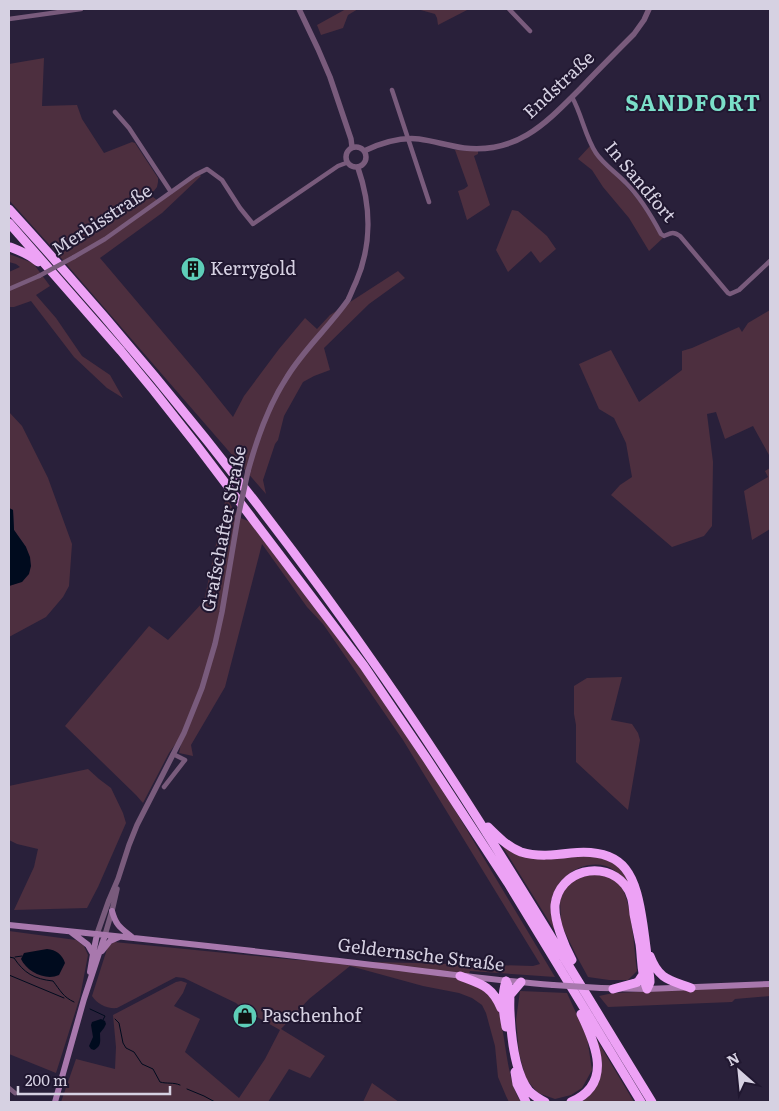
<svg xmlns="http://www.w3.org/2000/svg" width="779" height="1111" font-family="Literata,serif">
  <rect width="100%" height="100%" fill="#29203a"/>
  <path fill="#4d2f3f" d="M346 9H358L348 15 343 28 321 35 317 25Z
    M417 9H469L438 25 437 18 435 14Z
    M44 58 42 106 77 105 82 119 104 153 132 142 135 143 158 178V182L157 187 153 192 133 205 153 197 157 200 199 174 201 176 162 213 100 258 200 376 233 417 244 396 279 349 305 318 317 329 330 315 398 271 405 278 369 304 324 348 330 370 314 376 303 382 284 416 278 440 275 444 263 480 266 494 55 251 9 200V64Z
    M590 146 639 201 663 238 649 251 629 218 603 187 592 170 578 159Z
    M455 150 478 151V154L474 156 490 205 467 220 458 191 464 189 468 186Z
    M512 210 518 211 547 236 556 249 540 263 531 251 508 272 496 250Z
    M9 254 33 263 50 286 36 295 56 318 82 356 110 375 123 398 107 388 74 357 31 301 14 307H9V272L20 267 16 264 9 262Z
    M770 310V454L769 455 753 426 725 439 716 412 707 414 713 462 712 526 704 536 672 547 611 495 620 485 632 477 626 443 614 418 599 409 579 364 611 350 639 402 674 376 682 370V351L692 348 739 327 742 332 748 323Z
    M9 412 22 426 48 478 72 544 69 586 63 597 46 617 9 637V586L23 581 26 547 14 530 13 510 9 508Z
    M770 468V529L752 540 744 491 768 477 765 471Z
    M226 497 238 517 256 524 314 598 360 667 425 760 555 977 470 971 466 982C476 986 488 991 495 1001 499 1008 500 1019 502 1027 506 1047 509 1086 521 1102H509L506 1096 498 1077 495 1046 486 1013 482 1005 472 998 459 993 423 986 350 966 309 999 281 1029 325 1056 310 1078 289 1069 268 1102H61L76 1059 115 1069 116 1047 113 1015 176 982 181 981 187 983 183 993 174 1006 200 1019 185 1052 239 1098 265 1059 280 1030 243 1009 236 1003 184 978 176 977 117 1008C107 1009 97 1004 92 996L108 946 114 942 297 960 533 966 540 964 403 740 323 624 307 607 262 544 225 687 191 745 193 756 179 753 183 734 169 753 143 803 136 795 65 726 149 626 168 640 204 601Z
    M622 677 611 720 632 724 638 733 640 740 628 810 576 762V725L574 714V686L587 678Z
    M88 769 99 779 111 788 123 813 126 823 98 887 87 908 14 910 34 867 38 849 17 844 9 840V786Z
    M501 844 507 849 600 856C621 865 623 869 633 889 626 880 617 870 606 866 581 859 554 879 551 903 550 913 553 922 555 931Z
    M601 873C606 876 613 879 618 883 632 895 634 951 637 971L628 980H609L588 977 576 955 561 924 560 900 564 891 570 882 583 875Z
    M9 931 76 940 84 946 88 955 80 997 56 1073 9 1054Z
    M770 986V996L735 999 732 1002 608 1007 599 996 613 993Z
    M520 991 567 993 587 1037 592 1070 582 1088 571 1095 555 1099 538 1093 526 1079 519 1053 516 1020Z
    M591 1030 634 1102H579L584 1100 595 1087Z
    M372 1083 399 1102H363Z"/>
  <path fill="#000b1e" d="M9 508 13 510 14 530 26 547 30 557 31 566 29 574 22 582 9 586Z
    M47 949C56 950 62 954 65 963L59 975C46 981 27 972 21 959L24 953Z
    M101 1019 105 1021 106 1024 104 1028 100 1033C100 1041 102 1046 94 1050L91 1049 89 1046 93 1037 91 1025 92 1022Z"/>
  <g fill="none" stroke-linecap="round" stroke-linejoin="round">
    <path stroke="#000b1e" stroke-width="1" d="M9 957 14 958C24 973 34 979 53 981 60 990 63 997 74 1002
      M15 957 22 956
      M9 975 64 998
      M90 1009 105 1016 103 1020
      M115 1019 119 1023 123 1043 126 1048 134 1052 142 1064 153 1069 160 1082C167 1084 173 1082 180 1085
      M187 1089 204 1096 215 1102"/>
    <path stroke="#795b7c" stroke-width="4.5" d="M509 9 530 31
      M9 19 81 9
      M392 90 429 202
      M572 97C582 115 585 136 596 153 604 165 617 173 626 183 641 198 651 215 661 234L664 236C671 233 673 231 680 236L728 293 730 294 739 290 770 261
      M115 112 129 128 171 192
      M74 257 105 239 195 175 207 169 222 180 240 208 253 224 338 166 346 163
      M9 289 39 276
      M164 787 185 760 173 754
      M9 1088 15 1093"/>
    <path stroke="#795b7c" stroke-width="5.5" d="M299 9 318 49 330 77 351 139 352 147
      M346 157a10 10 0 1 1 20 0a10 10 0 1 1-20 0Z
      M364 151C381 143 400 137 419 139 434 141 449 146 464 148 518 154 546 123 581 88 598 70 616 52 634 34L644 20 649 9
      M248 471C257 438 268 406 287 377 304 349 329 327 348 300 351 294 353 288 356 282 372 245 371 205 358 168
      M97 934 109 900 118 879 129 845 137 825 184 733 202 688 215 644 222 612 238 517
      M105 935 112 911 117 889"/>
    <path stroke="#a878ad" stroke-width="6" d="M112 911C116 926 121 928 132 937
      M9 925C116 936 223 947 330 960 404 968 478 979 553 985
      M71 932 88 945 93 954
      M102 951 110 941 119 937
      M90 972 93 954 97 934
      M601 988 647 989 770 984
      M55 1102 84 999 105 935"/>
    <path stroke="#eda2f5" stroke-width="9" d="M9 209C143 356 269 512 383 676 479 814 564 959 652 1102
      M9 223 121 351 154 391 195 443 364 666 427 759 508 883 641 1102
      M10 247C20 251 29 254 38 262
      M488 827C498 837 508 847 521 852 537 857 555 855 571 853 627 847 636 877 643 925 645 939 647 953 648 967 649 972 650 978 650 982 649 985 648 987 647 989
      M650 956C659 980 670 980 691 988
      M572 960C564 945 554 921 555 905 559 870 604 859 625 885 632 893 633 903 634 914 636 924 638 934 640 944 642 959 641 975 647 989
      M460 976C481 984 492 986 501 1008
      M506 981C512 992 509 1000 510 1012 511 1035 514 1072 529 1091 534 1096 539 1099 545 1102
      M613 989 635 983 638 982 642 976
      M510 995 521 982
      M506 1027C503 1011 501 997 506 981
      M515 1072 517 1084 526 1102
      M571 1102C613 1084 596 1045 581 1014"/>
    <path stroke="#795b7c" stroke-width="4.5" d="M39 276 74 257"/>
    <path stroke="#795b7c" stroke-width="5.5" d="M238 517 248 471"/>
    <path stroke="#a878ad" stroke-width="6" d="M553 985 601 988"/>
  </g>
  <defs>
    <symbol id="building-disc" viewBox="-11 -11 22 22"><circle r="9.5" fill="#5eceb8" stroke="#201730"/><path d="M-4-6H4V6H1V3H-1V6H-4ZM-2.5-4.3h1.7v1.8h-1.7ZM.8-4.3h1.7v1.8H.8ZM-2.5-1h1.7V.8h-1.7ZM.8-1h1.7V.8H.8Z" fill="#111"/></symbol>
    <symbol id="shop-disc" viewBox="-11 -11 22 22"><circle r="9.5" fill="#5eceb8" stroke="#201730"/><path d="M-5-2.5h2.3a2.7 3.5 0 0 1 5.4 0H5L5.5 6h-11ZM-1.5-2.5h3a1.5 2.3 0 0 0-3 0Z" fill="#111"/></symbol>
  </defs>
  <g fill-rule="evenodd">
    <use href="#building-disc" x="179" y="255" width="28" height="28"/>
    <use href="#shop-disc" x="231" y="1002" width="28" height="28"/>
  </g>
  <g text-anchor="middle" stroke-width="4" stroke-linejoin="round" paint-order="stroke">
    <g font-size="18" fill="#d6d1e2" stroke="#201730">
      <text transform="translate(559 85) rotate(-43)" y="6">Endstraße</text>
      <text transform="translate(640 182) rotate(50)" y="6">In Sandfort</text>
      <text transform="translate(102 220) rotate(-33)" y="6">Merbisstraße</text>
      <text transform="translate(224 529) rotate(-79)" y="6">Grafschafter Straße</text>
      <text transform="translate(421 955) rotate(7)" y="6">Geldernsche Straße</text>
    </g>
    <g font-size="18" fill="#d6d1e2" stroke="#201730" text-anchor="start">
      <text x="210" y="275">Kerrygold</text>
      <text x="262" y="1022">Paschenhof</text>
    </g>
    <g font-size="22" font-weight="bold" letter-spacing="1" fill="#7bdfc9" stroke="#201730">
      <text x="693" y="111">SANDFORT</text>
    </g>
  </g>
  <rect width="779" height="1111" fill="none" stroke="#d6d1e2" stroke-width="20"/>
  <g transform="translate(739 1071) rotate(333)" stroke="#201730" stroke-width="4" paint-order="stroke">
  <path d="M0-4L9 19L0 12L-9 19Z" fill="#d6d1e2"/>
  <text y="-8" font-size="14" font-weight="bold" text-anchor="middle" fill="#d6d1e2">N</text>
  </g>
  <path d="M18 1086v8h152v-8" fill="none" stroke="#d6d1e2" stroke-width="2.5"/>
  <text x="25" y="1086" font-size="15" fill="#d6d1e2" stroke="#201730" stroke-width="4" paint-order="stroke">200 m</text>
</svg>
